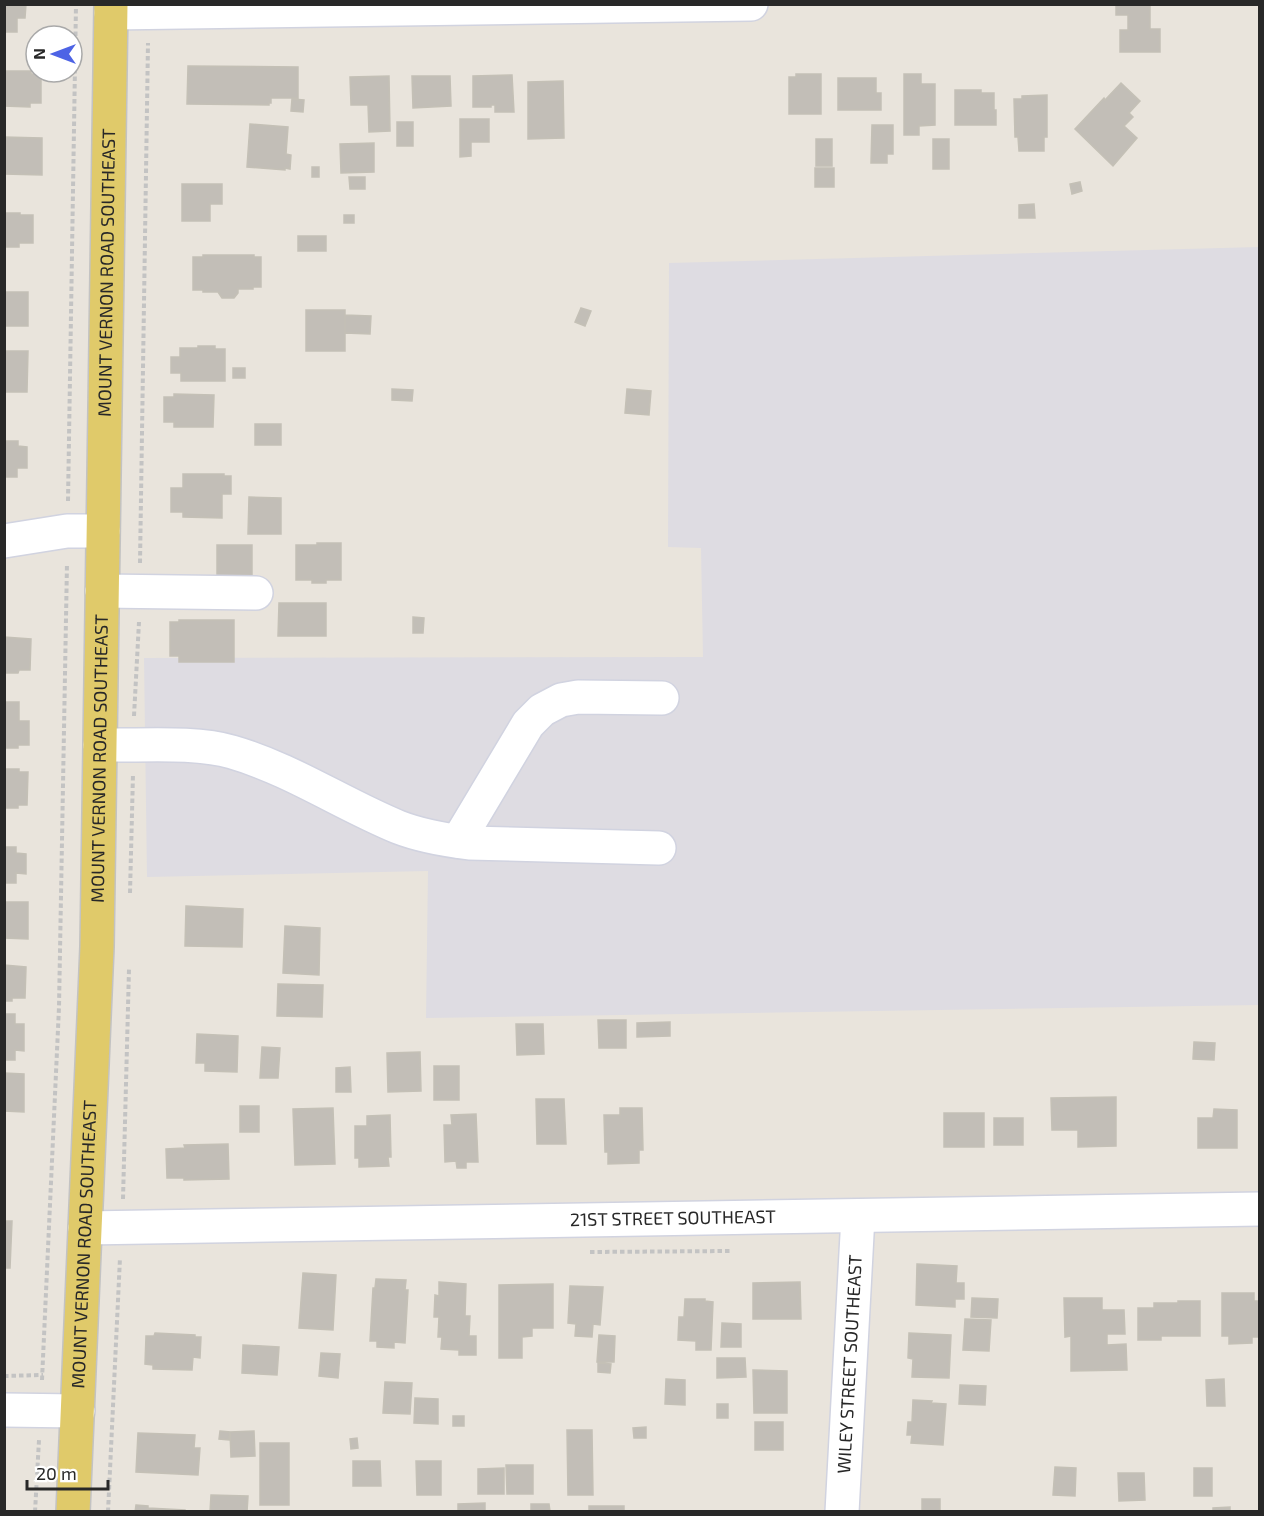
<svg xmlns="http://www.w3.org/2000/svg" width="1264" height="1516" font-family="'Exo 2',sans-serif">
  <rect width="100%" height="100%" fill="#e9e4dc"/>
  <path fill="#dedce2" d="M1259 247V1005L426 1018 428 871 147 877 144 658 703 657 701 548 668 547 669 263Z"/>
  <path fill="#c2beb7" stroke="#c4c0b6" stroke-width="1.5" d="M4 4H26L25 18H17V32H4Z
    M1116 4H1150V29H1160V52H1120V30H1128V15H1116Z
    M188 66 298 67V98H271V103H269V105L187 104Z
    M4 71H31V74H41V103H30V107L4 106Z
    M796 74H821V114H789V77H796Z
    M904 74H921V84H935V125L919 126V135H904Z
    M512 75 514 112H495V105H491V107H473V76Z
    M389 76 390 131 369 132 368 105H351L350 77Z
    M412 76H450L451 106 413 108Z
    M838 78H876V93H881V110H838Z
    M563 81 564 138 528 139V82Z
    M1121 83 1140 101 1129 113 1133 117 1124 126 1137 138 1113 166 1075 129 1104 98 1105 100Z
    M955 90H981V93H994V110H996V125H955Z
    M1047 95V137H1044V151H1019L1018 137H1015L1014 99H1022V96Z
    M292 99 304 100 303 112 291 111Z
    M460 119H489V142H471V156L460 157Z
    M397 122H413V146H397Z
    M250 124 288 127 286 154 291 155 290 169 285 168V170L247 167Z
    M872 125H893V154H887V163H871Z
    M4 137 42 138V175L4 174Z
    M816 139H832V166H816Z
    M933 139H949V169H933Z
    M374 143V172L341 173 340 144Z
    M312 167H319V177H312Z
    M815 168H834V187H815Z
    M349 177H365V189H350Z
    M1080 182 1082 191 1072 194 1070 184Z
    M182 184H222V204H210V221H182Z
    M1034 204 1035 218H1019V205Z
    M4 213H20V215H33V243H19V247H4Z
    M344 215H354V223H344Z
    M298 236H326V251H298Z
    M203 255H254V257H261V287H253V289H238V293L234 298H222L218 292H203V290H193V257H203Z
    M4 292H28V326H4Z
    M581 308 591 311 585 326 575 322Z
    M306 310H345V351H306Z
    M345 315 371 316 370 334 345 333Z
    M198 346H215V349H225V381H181V373H171V357H180V348H198Z
    M4 351H28L27 392H4Z
    M233 368H245V378H233Z
    M392 389 413 390 412 401 392 400Z
    M627 389 651 391 649 415 625 413Z
    M174 394 214 395 213 427H174V422H164V397H174Z
    M255 424H281V445H255Z
    M4 441H18V446L27 447V468H17V477H4Z
    M183 474H224V476H231V494H222V518L183 517V512H171V488H183Z
    M249 497 281 498V534H248Z
    M317 543H341V580H326V583H312V580H296V545H317Z
    M217 545H252V580H217Z
    M279 603H326V636H278Z
    M413 617 424 618 423 633H413Z
    M179 620H234V662H179V656H170V622H179Z
    M4 637 31 639 30 670H19L18 673H4Z
    M4 702H19V721H29V745H18V748H4Z
    M4 769H19V772H28L27 805H18V808H4Z
    M4 847H16V853L26 854V874L16 873V883H4Z
    M4 902H28V939L4 938Z
    M186 906 243 909 242 947 185 946Z
    M285 926 320 928 319 975 283 973Z
    M4 965 26 967 25 998H12V1001H4Z
    M278 984 323 985 322 1017 277 1016Z
    M4 1014H15V1024H24V1051L15 1050V1060H4Z
    M598 1020H626V1048H599Z
    M670 1022V1036L637 1037V1023Z
    M516 1024H543L544 1054 517 1055Z
    M197 1034 238 1036 237 1072 205 1071V1063H196Z
    M1194 1042 1215 1043 1214 1060 1193 1059Z
    M262 1047 280 1048 278 1078H260Z
    M420 1052 421 1091 388 1092 387 1053Z
    M434 1066H459V1100H434Z
    M350 1067 351 1092H336V1068Z
    M4 1073 24 1074V1112L4 1111Z
    M1116 1097V1146L1078 1147V1130H1052L1051 1098Z
    M536 1099H564L566 1144H537Z
    M240 1106H259V1132H240Z
    M333 1108 335 1164 295 1165 293 1109Z
    M620 1108H642L643 1150H639V1163L608 1164V1152H605L604 1115H620Z
    M1214 1109 1237 1110V1148H1198V1118H1213Z
    M944 1113H984V1147H944Z
    M476 1114 478 1162H466V1168H457L456 1161 445 1162 444 1125H452L451 1115Z
    M390 1115 391 1157H388L389 1166 359 1167V1158H355V1126H367V1116Z
    M994 1118H1023V1145H994Z
    M228 1144 229 1179 184 1180V1178H167L166 1149 185 1148 184 1145Z
    M4 1221H12L10 1268H4Z
    M917 1264 957 1266 956 1283H964V1299H955V1307L916 1305Z
    M303 1273 336 1275 333 1330 299 1328Z
    M376 1279 406 1280 405 1290H408L405 1343 394 1342V1348L377 1347V1341H370L373 1288H375Z
    M439 1282 466 1284 465 1316H470L469 1336H476V1355H459V1350L441 1349 442 1337H438L439 1317H434L435 1295 439 1296Z
    M800 1282 801 1319H753V1283Z
    M553 1284V1328H532V1336L522 1337V1358H499V1285Z
    M570 1286 603 1287 600 1325 593 1324 592 1337 575 1336 576 1324 568 1323Z
    M1222 1293H1254V1301H1260V1337H1252V1343L1229 1344V1336H1222Z
    M972 1298 998 1299 997 1318 971 1317Z
    M1064 1298H1102V1310H1124L1125 1334H1107V1345L1126 1344 1127 1370 1071 1371V1336L1065 1337Z
    M685 1299H705V1301L713 1302 711 1350H696V1341L678 1340 679 1317H684Z
    M1178 1301H1200V1336H1161V1340H1138V1308H1154V1303H1178Z
    M965 1319 991 1320 989 1351 963 1350Z
    M722 1323 741 1324V1347H721Z
    M155 1333 195 1335V1337H201L200 1358 193 1357 192 1370 153 1369V1365L145 1364 146 1336H154Z
    M909 1333 951 1335 949 1378 912 1377 913 1359 908 1358Z
    M599 1335 615 1336 614 1362H597Z
    M243 1345 279 1347 277 1375 242 1373Z
    M321 1353 340 1354 338 1378 319 1376Z
    M717 1358H745L746 1377 717 1378Z
    M598 1363 611 1364 610 1373 598 1372Z
    M753 1370 787 1371V1413H754Z
    M666 1379 685 1380V1405L665 1404Z
    M1224 1379 1225 1406H1207L1206 1380Z
    M385 1382 412 1383 410 1414 383 1413Z
    M960 1385 986 1386 985 1405 959 1404Z
    M415 1398 438 1399V1424L414 1423Z
    M913 1400 932 1401 931 1403 946 1404 943 1445 911 1443 912 1435H907L908 1422H912Z
    M717 1404H728V1418H717Z
    M453 1416H464V1426H453Z
    M755 1422H783V1450H755Z
    M646 1427V1438H634L633 1428Z
    M567 1430H592L593 1495H568Z
    M220 1431 230 1432 229 1440 219 1439Z
    M254 1431 255 1456 231 1457 230 1432Z
    M138 1433 195 1435 194 1448H200L198 1475 136 1472Z
    M357 1438 358 1448 351 1449 350 1439Z
    M260 1443H289V1505H260Z
    M353 1461H380L381 1486H353Z
    M416 1461H441V1495H417Z
    M506 1465H533V1494H507Z
    M1055 1467 1076 1468 1075 1496 1053 1495Z
    M504 1468V1494H478V1469Z
    M1194 1468H1212V1496H1194Z
    M1118 1473H1144L1145 1500 1119 1501Z
    M211 1495 248 1496 247 1512H210Z
    M922 1499H940V1512H922Z
    M485 1503V1512H458V1504Z
    M531 1504H549L550 1511 564 1512H528L531 1511Z
    M136 1505 148 1506V1508L185 1510V1512H135Z
    M589 1506H624V1512H589Z
    M1230 1507V1512H1213V1508Z"/>
  <g fill="none" stroke-linecap="round" stroke-linejoin="round">
    <defs>
      <g id="minor">
        <path d="M111 13 751 4"/>
        <path d="M4 541 67 531H103"/>
        <path d="M102 591 256 593"/>
        <path d="M100 745C141 746 194 741 232 752 291 769 342 804 398 827 421 836 445 840 469 843L659 848"/>
        <path d="M458 841 528 724 542 710 561 700 578 697 662 698"/>
        <path id="s1" d="M85 1228 1260 1209"/>
        <path d="M4 1410 78 1411"/>
        <path id="s2" d="M842 1512 858 1216"/>
      </g>
      <g id="major">
        <path id="s3" d="M73 1512 97 947 111 4"/>
      </g>
    </defs>
    <use href="#minor" stroke="#d1d3e0" stroke-width="36"/>
    <use href="#major" stroke="#c3c3c3" stroke-width="36"/>
    <path stroke="#c3c3c3" stroke-width="4" stroke-dasharray="4.5 3" stroke-linecap="butt" d="M68 501 76 4
      M140 563 148 43
      M134 716 139 622
      M130 893 133 774
      M123 1199 129 969
      M590 1252 731 1251
      M4 1376 43 1375
      M42 1380 59 1007 67 563
      M35 1512 39 1440
      M108 1512 120 1258"/>
    <use href="#minor" stroke="#fff" stroke-width="33"/>
    <use href="#major" stroke="#e0ca6a" stroke-width="33"/>
  </g>
  <g text-anchor="middle" stroke-width="4.5" stroke-linejoin="round" paint-order="stroke">
    <g font-size="18" fill="#282828" stroke="#fff">
      <text dy="6" stroke="none"><textPath href="#s3" startOffset="1240">MOUNT VERNON ROAD SOUTHEAST</textPath></text>
      <text dy="6" stroke="none"><textPath href="#s3" startOffset="754">MOUNT VERNON ROAD SOUTHEAST</textPath></text>
      <text dy="6" stroke="none"><textPath href="#s1" startOffset="588">21ST STREET SOUTHEAST</textPath></text>
      <text dy="6" stroke="none"><textPath href="#s3" startOffset="268">MOUNT VERNON ROAD SOUTHEAST</textPath></text>
      <text dy="6" stroke="none"><textPath href="#s2" startOffset="148">WILEY STREET SOUTHEAST</textPath></text>
    </g>
  </g>
  <rect width="1264" height="1516" fill="none" stroke="#282828" stroke-width="12"/>
  <g transform="translate(54 54) rotate(270)"><circle r="28" fill="#ffffff" stroke="#a9a9a9" stroke-width="1.5"/>
  <path d="M0-4.5L10 22L0 15L-10 22Z" fill="#4d63e5"/>
  <text y="-9" font-size="16" font-weight="bold" text-anchor="middle" fill="#282828">N</text>
  </g>
  <path d="M27 1480v9h81v-9" fill="none" stroke="#282828" stroke-width="3"/>
  <text x="36" y="1480" font-size="18" fill="#282828" stroke="#ffffff" stroke-width="4.5" paint-order="stroke">20 m</text>
</svg>
